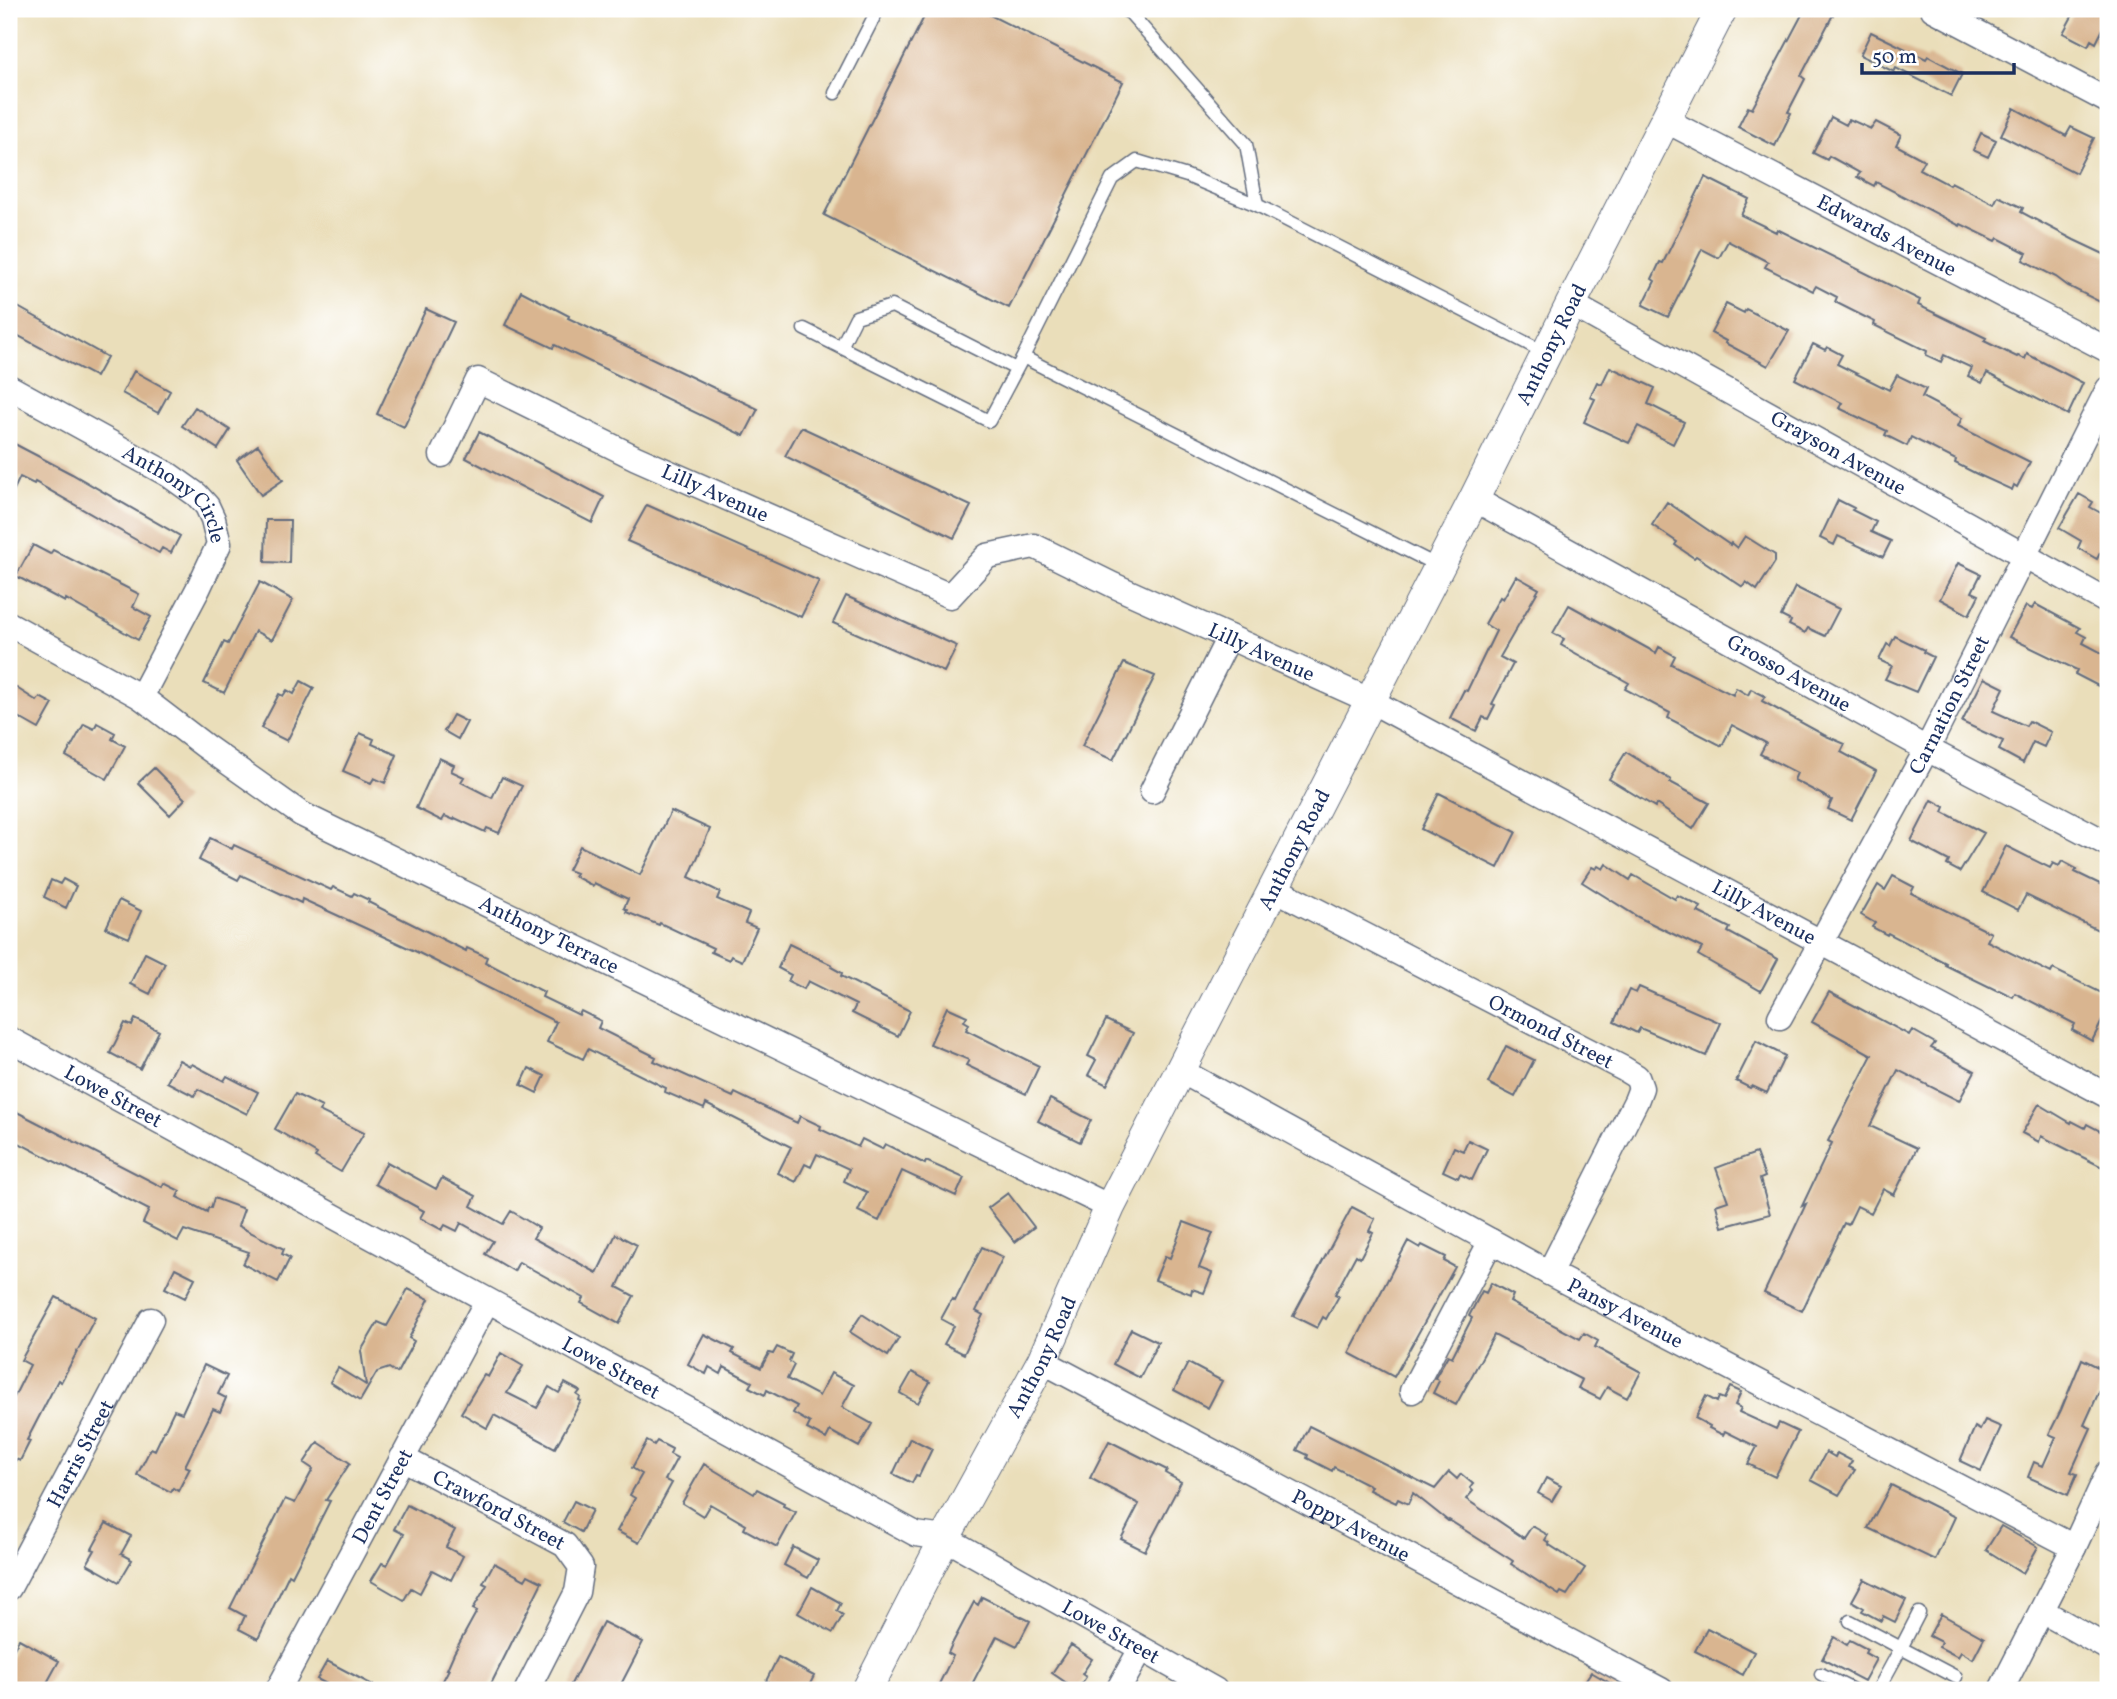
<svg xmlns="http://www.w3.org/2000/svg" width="2117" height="1699" font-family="Vollkorn,serif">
  <rect width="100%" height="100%" fill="#fff"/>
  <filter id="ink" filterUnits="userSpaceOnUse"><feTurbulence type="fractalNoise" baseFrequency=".0143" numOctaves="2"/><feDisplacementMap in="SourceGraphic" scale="14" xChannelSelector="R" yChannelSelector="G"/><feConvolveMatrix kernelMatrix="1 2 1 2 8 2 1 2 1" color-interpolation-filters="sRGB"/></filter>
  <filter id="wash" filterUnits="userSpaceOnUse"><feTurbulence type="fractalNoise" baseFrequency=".00686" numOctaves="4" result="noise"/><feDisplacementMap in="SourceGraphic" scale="28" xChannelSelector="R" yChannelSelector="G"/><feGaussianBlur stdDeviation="1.57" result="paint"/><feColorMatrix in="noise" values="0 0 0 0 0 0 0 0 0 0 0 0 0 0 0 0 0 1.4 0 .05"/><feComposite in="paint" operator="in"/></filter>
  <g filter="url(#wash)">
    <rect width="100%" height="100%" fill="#eadeba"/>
    <g id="blocks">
      <path fill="#d9b590" d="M928 9H978L1123 82 1009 308 824 215Z
        M1805 9H1836L1801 76 1805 79 1788 112 1791 113 1775 146 1738 127 1748 107 1752 109Z
        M2076 9H2108V19L2096 43 2091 40 2088 46 2063 33Z
        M1871 32 1926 59 1928 56 1962 74 1951 96 1896 68 1894 72 1860 55Z
        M2014 108 2066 136 2071 127 2094 138 2076 173 2001 135Z
        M1831 117 1846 125 1849 119 1871 129 1876 122 1901 135 1896 145 1924 160 1919 169 1949 185 1951 182 1994 204 1998 196 2023 208 2021 212 2074 240 2108 256V306L2068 286 2056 277 2023 260 2027 253 1998 238 1996 241 1961 224 1960 226 1876 182 1874 186 1857 177 1860 173 1829 156 1827 160 1813 153Z
        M1981 133 1996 140 1988 157 1973 150Z
        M1705 177 1749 199 1741 215 1776 232 1777 229 1920 300 1918 305 1986 338 1984 341 2017 357 2018 356 2025 359 2027 354 2083 383 2068 415 1987 373 1982 383 1968 376 1972 368 1944 355 1941 362 1926 355 1927 351 1874 325 1875 322 1835 302 1837 297 1816 286 1813 291 1765 267 1768 262 1728 241 1719 258 1702 249 1668 317 1643 305 1655 281 1652 279 1660 262 1663 263Z
        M521 291 569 316 568 318 758 409 744 436 555 345 553 348 505 325Z
        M9 302 107 357 96 377 9 331Z
        M1726 304 1744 313 1746 309 1789 331 1768 366 1725 343 1726 341 1711 333Z
        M426 309 454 322 404 427 377 414Z
        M1813 344 1825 350 1827 347 1842 355 1837 364 1889 390 1897 375 1926 389 1922 397 1962 418 1958 426 2030 462 2017 487 2014 485 2012 490 1977 474 1955 463 1956 460 1911 437 1907 446 1885 435 1887 431 1839 408 1842 403 1795 379Z
        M1610 367 1655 388 1648 404 1684 422 1673 444 1638 426 1629 443 1584 422 1595 399 1590 397 1597 382 1602 384Z
        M134 371 170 391 158 413 122 393Z
        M195 407 230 430 218 449 182 426Z
        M801 427 971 506 954 538 785 456Z
        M479 432 604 497 592 523 466 458Z
        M9 441 72 474 180 536 171 553 162 548 159 553 35 482 34 484 20 477 9 500Z
        M258 445 283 480 261 495 237 460Z
        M2079 494 2093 502 2090 507 2108 517V558L2100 553 2097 559 2078 548 2081 541 2059 528Z
        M1838 500 1854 508 1852 510 1876 522 1871 532 1891 541 1883 557 1838 536 1834 545 1820 538Z
        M1667 502 1730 545 1731 543 1737 548 1745 536 1775 555V562L1757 590 1746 582 1743 587 1696 556 1694 558 1675 545 1677 542 1652 525Z
        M647 505 819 581 801 617 627 541Z
        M266 520H290L289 563 265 562Z
        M33 545 50 554 53 550 139 594 133 607 151 617 138 640 66 599 65 602 16 576Z
        M1958 563 1981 574 1972 592 1979 595 1969 615 1940 599Z
        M1516 576 1539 589 1500 657 1513 664 1492 704 1495 705 1488 719 1483 717 1476 731 1450 718 1464 690 1467 691 1496 631 1485 624 1500 597 1503 599Z
        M260 582 293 600 272 640 255 631 224 693 204 683 224 642 228 644Z
        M1795 587 1839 609 1825 636 1808 628 1805 633 1789 625 1791 621 1781 616Z
        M846 596 957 646 944 672 833 623Z
        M2035 604 2080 628 2077 632 2086 637 2083 643 2108 656V691L2075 674 2077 670 2009 637 2026 606 2032 609Z
        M1569 605 1656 653 1659 647 1675 656 1671 664 1733 695 1736 688 1748 695 1751 689 1765 696 1762 701 1824 735 1845 744 1841 752 1876 771 1851 820 1828 809 1832 800 1794 780 1797 773 1760 754 1766 743 1732 725 1722 746 1668 718 1670 713 1625 689 1629 683 1561 645 1564 639 1553 633Z
        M1895 636 1924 650 1923 652 1933 657 1916 692 1885 679 1892 666 1879 660 1887 644 1890 646Z
        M1124 663 1155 676 1113 760 1082 746Z
        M1984 678 2004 688 1993 711 2026 726 2029 721 2051 732 2044 747 2033 742 2023 763 1999 750 2003 741 1962 722Z
        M301 681 314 688 287 741 261 728 279 694 283 696 287 690 294 694Z
        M15 687 37 701 40 697 53 704 39 729 9 712V698Z
        M453 715 467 722 458 739 444 731Z
        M97 723 115 733 112 739 125 746 107 779 66 756 84 724 94 729Z
        M360 733 374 739 372 744 397 755 385 783 374 778 371 783 343 771Z
        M1626 752 1671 780 1670 782 1709 803 1693 829 1656 804 1655 807 1609 779Z
        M439 758 454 765 451 771 464 777 461 782 492 798 502 777 522 786 499 833 487 828 485 832 455 818 454 820 445 816 442 821 416 808Z
        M154 768 185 799 170 815 138 783Z
        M1439 793 1516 832 1498 868 1421 829Z
        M1932 800 1945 807 1943 812 1984 833 1960 872 1947 865 1949 861 1911 841Z
        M671 811 710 829 689 877 720 892 717 899 749 913 745 923 757 928 742 961 731 956 729 960 711 952 713 948 660 923 659 925 626 912 627 910 624 908 628 899 594 883 593 886 574 876 576 873 568 870 580 846 640 875Z
        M210 838 232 849 234 845 331 890 333 887 352 896 354 893 369 900 368 902 466 951 467 948 487 957 485 962 544 992 542 997 579 1015 581 1011 601 1021 598 1028 656 1057 654 1061 733 1097 735 1093 797 1123 800 1116 821 1126 820 1129 858 1147 862 1139 882 1149 885 1144 925 1164 926 1161 964 1178 956 1196 902 1171 879 1221 858 1211 867 1192 844 1181 849 1169 817 1154 811 1167 805 1164 796 1182 778 1173 791 1147 706 1104 704 1109 665 1092 666 1088 588 1049 583 1059 547 1042 556 1022 417 952 302 899 301 903 241 875 238 880 199 860Z
        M2006 846 2050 868 2053 863 2059 866 2062 861 2077 869 2075 872 2108 888V915L2100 931 2026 895 2018 910 1983 892Z
        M1606 864 1630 880 1633 875 1675 899 1677 895 1701 907 1698 912 1730 928 1728 932 1778 959 1761 991 1698 955 1702 948 1638 917 1582 882 1592 867 1596 869 1598 866 1603 869Z
        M1893 876 1914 887 1911 893 1991 933 1987 941 2051 973 2053 969 2108 996V1009L2092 1041 2072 1030 2075 1024 2015 993 2013 997 1999 990 1998 991 1945 965 1946 963 1888 933 1887 935 1872 927 1875 923 1861 915 1878 885 1885 890Z
        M63 879 76 886 66 908 44 897 51 880 60 884Z
        M119 900 141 911 129 938 106 928Z
        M789 944 832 965 831 967 842 973 841 976 910 1011 898 1036 852 1013 856 1005 808 981 804 989 788 981 791 975 778 968Z
        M145 953 165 963 150 994 130 984Z
        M1639 987 1721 1023 1706 1056 1640 1028 1637 1033 1614 1022 1629 990 1636 993Z
        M1829 992 1909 1035 1912 1030 1935 1043 1931 1048 1975 1071 1959 1101 1898 1070 1870 1126 1917 1148 1894 1195 1883 1189 1871 1213 1857 1206 1848 1225 1844 1223 1802 1311 1764 1293 1806 1204 1802 1206 1832 1143 1828 1141 1872 1055 1812 1022Z
        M947 1007 967 1016 964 1021 969 1024 966 1030 1039 1066 1026 1094 966 1065 969 1060 930 1044Z
        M135 1019 159 1031 140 1069 110 1053 125 1023 132 1026Z
        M1106 1020 1133 1033 1107 1085 1088 1075 1096 1060 1088 1056Z
        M1756 1041 1785 1056 1767 1093 1752 1086 1750 1088 1736 1081Z
        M1506 1046 1534 1060 1515 1097 1488 1083Z
        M179 1060 190 1066 192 1064 224 1081 227 1076 258 1092 247 1114 198 1089 194 1096 167 1082Z
        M529 1068 545 1076 537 1093 521 1085Z
        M295 1094 322 1107 319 1111 364 1133 341 1172 315 1157 317 1154 275 1129Z
        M1050 1099 1091 1120 1080 1142 1038 1121Z
        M2039 1104 2071 1123 2072 1121 2085 1128 2087 1124 2108 1135V1170L2041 1136 2039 1142 2022 1133Z
        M15 1111 162 1187 164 1183 180 1191 177 1197 207 1212 208 1208H211L214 1198 244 1209 238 1226 284 1249 282 1254 290 1258 278 1282 243 1264 249 1252 184 1230 178 1241 143 1223 149 1210 9 1138V1121Z
        M1468 1140 1487 1149 1472 1180 1460 1174 1458 1178 1443 1171 1454 1147 1463 1151Z
        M1756 1153 1765 1177 1760 1179 1770 1214 1722 1227 1716 1205 1728 1201 1716 1168Z
        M387 1162 436 1189 442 1178 476 1196 471 1206 503 1224 511 1211 539 1228 533 1238 597 1273 616 1234 637 1245 617 1287 634 1296 619 1324 581 1303 584 1298 519 1262 514 1271 485 1254 493 1241 461 1223 457 1231 445 1225 442 1230 420 1218 424 1211 375 1184Z
        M1008 1193 1034 1227 1015 1242 988 1208Z
        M1352 1207 1375 1219 1369 1231 1373 1233 1360 1258 1356 1255 1335 1294 1339 1296 1326 1319 1323 1317 1317 1328 1293 1316Z
        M1184 1222 1213 1233 1199 1268 1212 1273 1204 1293 1192 1289 1191 1294 1155 1280 1165 1256 1170 1258Z
        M1408 1241 1420 1248 1422 1245 1446 1257 1444 1261 1455 1267 1394 1377 1349 1353Z
        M982 1247 1003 1257 976 1311 983 1315 964 1354 944 1344 954 1326 941 1319 952 1299 955 1301Z
        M175 1268 195 1278 185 1298 165 1288Z
        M1491 1283 1513 1295 1510 1302 1580 1339 1584 1333 1598 1341 1595 1347 1641 1372 1627 1398 1607 1387 1600 1399 1578 1388 1582 1380 1494 1335 1456 1405 1433 1393 1439 1381 1435 1378 1448 1355 1452 1357 1472 1318 1469 1316 1482 1291 1486 1293Z
        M408 1289 429 1299 409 1338 414 1341 397 1373 389 1368 377 1372 360 1401 330 1382 338 1368 366 1385 361 1351 378 1322 387 1326Z
        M56 1297 95 1318 61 1382 58 1380 27 1440 30 1441 20 1461 16 1459 9 1473V1407L30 1365 21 1360Z
        M862 1314 899 1338 888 1356 850 1332Z
        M1131 1329 1158 1342 1140 1378 1113 1364Z
        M704 1334 734 1349 732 1353 761 1368 769 1353 773 1354 777 1347 792 1354 789 1361 794 1365 787 1379 819 1396 831 1373 854 1385 842 1407 872 1424 859 1447 830 1431 826 1439 807 1429 810 1423 793 1413 797 1406 767 1390 765 1395 749 1387 752 1382 724 1367 721 1374 709 1367 706 1374 688 1364Z
        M501 1353 523 1366 507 1393 537 1408 549 1387 559 1393 565 1383 580 1391 577 1395 580 1397 579 1400 581 1401 555 1448 494 1415 487 1428 461 1413 484 1375 488 1377Z
        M2082 1359 2108 1372 2084 1425 2091 1428 2071 1472 2077 1474 2068 1495 2028 1477 2034 1462 2043 1466 2056 1437 2049 1434 2061 1410Z
        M1188 1363 1222 1381 1208 1408 1174 1390Z
        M204 1365 227 1376 218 1394 226 1398 220 1412 213 1409 185 1466 190 1468 178 1491 173 1488 171 1492 137 1475 151 1448 155 1450 174 1410 182 1413Z
        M912 1372 930 1382 918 1403 900 1393Z
        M1730 1387 1741 1392 1735 1405 1741 1408 1739 1412 1776 1429 1779 1423 1798 1432 1775 1477 1748 1464 1757 1447 1725 1431 1723 1435 1709 1428 1710 1426 1695 1418 1706 1396 1717 1402 1719 1397 1724 1399Z
        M1985 1420 2001 1427 1981 1471 1960 1461 1975 1427 1980 1430Z
        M1309 1426 1435 1489 1449 1472 1457 1479 1461 1474 1473 1484 1470 1488 1473 1491 1466 1499 1524 1538 1532 1526 1548 1535 1545 1540 1549 1543 1548 1544 1585 1568 1567 1595 1561 1592 1559 1595 1511 1564 1513 1561 1449 1520 1448 1521 1413 1493 1408 1504 1398 1499 1396 1503 1369 1490 1371 1486 1334 1467 1332 1471 1307 1458 1308 1455 1297 1450Z
        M910 1438 932 1449 919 1476 916 1475 912 1483 893 1474Z
        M647 1441 654 1445 657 1441 672 1449 670 1454 677 1458 665 1480 672 1483 639 1543 617 1531 635 1498 630 1495 642 1474 632 1468Z
        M1109 1441 1167 1470 1165 1473 1181 1482 1145 1551 1121 1539 1139 1504 1090 1478Z
        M318 1442 350 1463 326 1500 330 1501 292 1576 289 1574 258 1639 239 1629 245 1616 230 1608 285 1499 295 1503 313 1469 304 1463Z
        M1826 1452 1835 1457 1837 1453 1852 1461 1849 1467 1855 1470 1839 1495 1811 1480Z
        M704 1464 754 1494 757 1489 784 1503 783 1506 796 1512 777 1547 744 1529 746 1525 710 1504 703 1516 682 1503Z
        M1546 1478 1561 1486 1552 1501 1538 1493Z
        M1891 1485 1955 1517 1935 1560 1868 1528Z
        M574 1501 592 1510 581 1532 563 1522Z
        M407 1505 455 1530 446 1547 463 1556 451 1580 432 1570 420 1593 411 1588 404 1600 371 1581 382 1563 387 1565 404 1534 394 1529Z
        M106 1523 131 1536 121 1554 132 1560 119 1582 87 1564 95 1550 92 1549Z
        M2001 1526 2038 1547 2023 1573 1986 1550Z
        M793 1547 818 1560 808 1578 784 1565Z
        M494 1563 525 1580 528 1575 542 1582 488 1690H438L449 1669H447L454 1653 477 1611 473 1609 487 1585 483 1583Z
        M1864 1579 1906 1600 1895 1622 1883 1616 1881 1621 1862 1611 1864 1608 1852 1601Z
        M812 1587 841 1603 837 1611 843 1615 833 1633 798 1613Z
        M982 1597 1030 1621 1017 1646 997 1636 969 1690H936L953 1656 948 1653 952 1644 974 1602 978 1605Z
        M1941 1614 1984 1638 1973 1659 1961 1652 1958 1657 1939 1647 1941 1642 1929 1636Z
        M603 1622 643 1642 618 1690H579L570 1686Z
        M1707 1628 1754 1652 1743 1675 1695 1651Z
        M1834 1637 1847 1645 1850 1640 1867 1649 1865 1653 1876 1659 1864 1681 1822 1659Z
        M19 1639 59 1661 43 1690H9V1658Z
        M1071 1645 1092 1659 1082 1674 1086 1677 1077 1690 1052 1673Z
        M778 1657 814 1676 807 1690H784L766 1681Z
        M327 1661 382 1690H338L317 1679Z
        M1591 1672 1622 1690H1579Z"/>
    </g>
  </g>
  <g filter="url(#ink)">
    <use href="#blocks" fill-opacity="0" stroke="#636c7e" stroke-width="2"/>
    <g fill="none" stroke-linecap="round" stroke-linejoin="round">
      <defs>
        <path id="service" d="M1122 9 1130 13 1246 144 1257 205
          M835 93 878 9
          M804 329 989 421 1023 357
          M841 347 856 317 892 306 1016 369
          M1438 566 1023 357 1112 179 1137 161 1187 176 1257 205 1546 353
          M1850 1621 1901 1648 1919 1613
          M1821 1674 1853 1690
          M1878 1690 1901 1648 1956 1677"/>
        <g id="minor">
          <path d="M1933 9 2108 101"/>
          <path id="s1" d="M1665 120 2108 350"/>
          <path id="s2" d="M1571 304 2108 602"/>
          <path id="s3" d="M9 387 169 475 197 495 207 506 213 519 219 544 198 589 141 697"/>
          <path id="s4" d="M442 455 478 380 636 458 950 596 987 556 1034 546 1113 585 1369 700 2108 1096"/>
          <path id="s5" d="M1474 499 1927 749 2108 844"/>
          <path id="s6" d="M9 624 141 697 205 746 301 814 1110 1207"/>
          <path d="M1152 791 1229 637"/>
          <path id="s7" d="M1273 888 1624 1069 1637 1077 1641 1088 1636 1101 1549 1273"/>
          <path id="s8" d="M1780 1017 1927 749 2108 389"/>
          <path id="s9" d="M9 1039 916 1534 945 1538 1215 1690"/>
          <path id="s10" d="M1181 1071 1549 1273 2074 1547"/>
          <path id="s11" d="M1042 1361 1661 1690"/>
          <path d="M1412 1391 1491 1241"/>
          <path id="s12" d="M402 1458 565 1545 581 1567 577 1592 527 1690"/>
          <path id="s13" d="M9 1588 151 1320"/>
          <path d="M2042 1611 2108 1648"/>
          <path id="s14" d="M278 1690 487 1301"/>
          <path d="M1118 1690 1141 1649"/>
          <path d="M2001 1690 2074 1547 2108 1473"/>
        </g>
        <g id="tertiary">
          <path id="s15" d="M867 1690 945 1538 1042 1361 1110 1207 1474 499 1571 304 1722 9"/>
        </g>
      </defs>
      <use href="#service" stroke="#636c7e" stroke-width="15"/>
      <use href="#minor" stroke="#636c7e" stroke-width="27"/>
      <use href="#tertiary" stroke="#636c7e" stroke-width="32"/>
      <use href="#service" stroke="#fff" stroke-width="12"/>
      <use href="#minor" stroke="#fff" stroke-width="24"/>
      <use href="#tertiary" stroke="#fff" stroke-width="30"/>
    </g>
  </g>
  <g text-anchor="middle" stroke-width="7" stroke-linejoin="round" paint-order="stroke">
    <g font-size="21" fill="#1b2f5e" stroke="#fff">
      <text dy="7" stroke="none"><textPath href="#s1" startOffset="250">Edwards Avenue</textPath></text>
      <text dy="7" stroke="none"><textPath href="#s15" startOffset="1510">Anthony Road</textPath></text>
      <text dy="7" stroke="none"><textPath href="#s2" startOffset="306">Grayson Avenue</textPath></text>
      <text dy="7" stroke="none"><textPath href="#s4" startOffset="346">Lilly Avenue</textPath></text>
      <text dy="7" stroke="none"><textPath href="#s3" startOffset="201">Anthony Circle</textPath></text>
      <text dy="7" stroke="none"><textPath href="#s4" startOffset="956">Lilly Avenue</textPath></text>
      <text dy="7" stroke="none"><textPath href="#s5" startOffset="360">Grosso Avenue</textPath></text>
      <text dy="7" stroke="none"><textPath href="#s8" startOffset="355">Carnation Street</textPath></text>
      <text dy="7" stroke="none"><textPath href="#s15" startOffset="943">Anthony Road</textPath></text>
      <text dy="7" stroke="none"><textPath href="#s4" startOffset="1522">Lilly Avenue</textPath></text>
      <text dy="7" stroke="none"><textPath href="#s6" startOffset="625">Anthony Terrace</textPath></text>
      <text dy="7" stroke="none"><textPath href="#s7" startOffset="313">Ormond Street</textPath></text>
      <text dy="7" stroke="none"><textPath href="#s9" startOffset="119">Lowe Street</textPath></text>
      <text dy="7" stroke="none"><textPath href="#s10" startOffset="506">Pansy Avenue</textPath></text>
      <text dy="7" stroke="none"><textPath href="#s15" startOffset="376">Anthony Road</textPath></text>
      <text dy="7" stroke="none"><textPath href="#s9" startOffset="686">Lowe Street</textPath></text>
      <text dy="7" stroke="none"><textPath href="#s13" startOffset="152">Harris Street</textPath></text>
      <text dy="7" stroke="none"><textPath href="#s14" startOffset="220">Dent Street</textPath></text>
      <text dy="7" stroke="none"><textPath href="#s12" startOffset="110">Crawford Street</textPath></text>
      <text dy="7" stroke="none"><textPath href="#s11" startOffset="350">Poppy Avenue</textPath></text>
      <text dy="7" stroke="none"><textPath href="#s9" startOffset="1253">Lowe Street</textPath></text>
    </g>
  </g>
  <rect width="2117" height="1699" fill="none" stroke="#fff" stroke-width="35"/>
  <path d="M1862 63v10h152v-10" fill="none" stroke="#1b2f5e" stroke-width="3.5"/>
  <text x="1872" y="63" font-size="21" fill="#1b2f5e" stroke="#ffffff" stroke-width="5" paint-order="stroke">50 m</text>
</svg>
